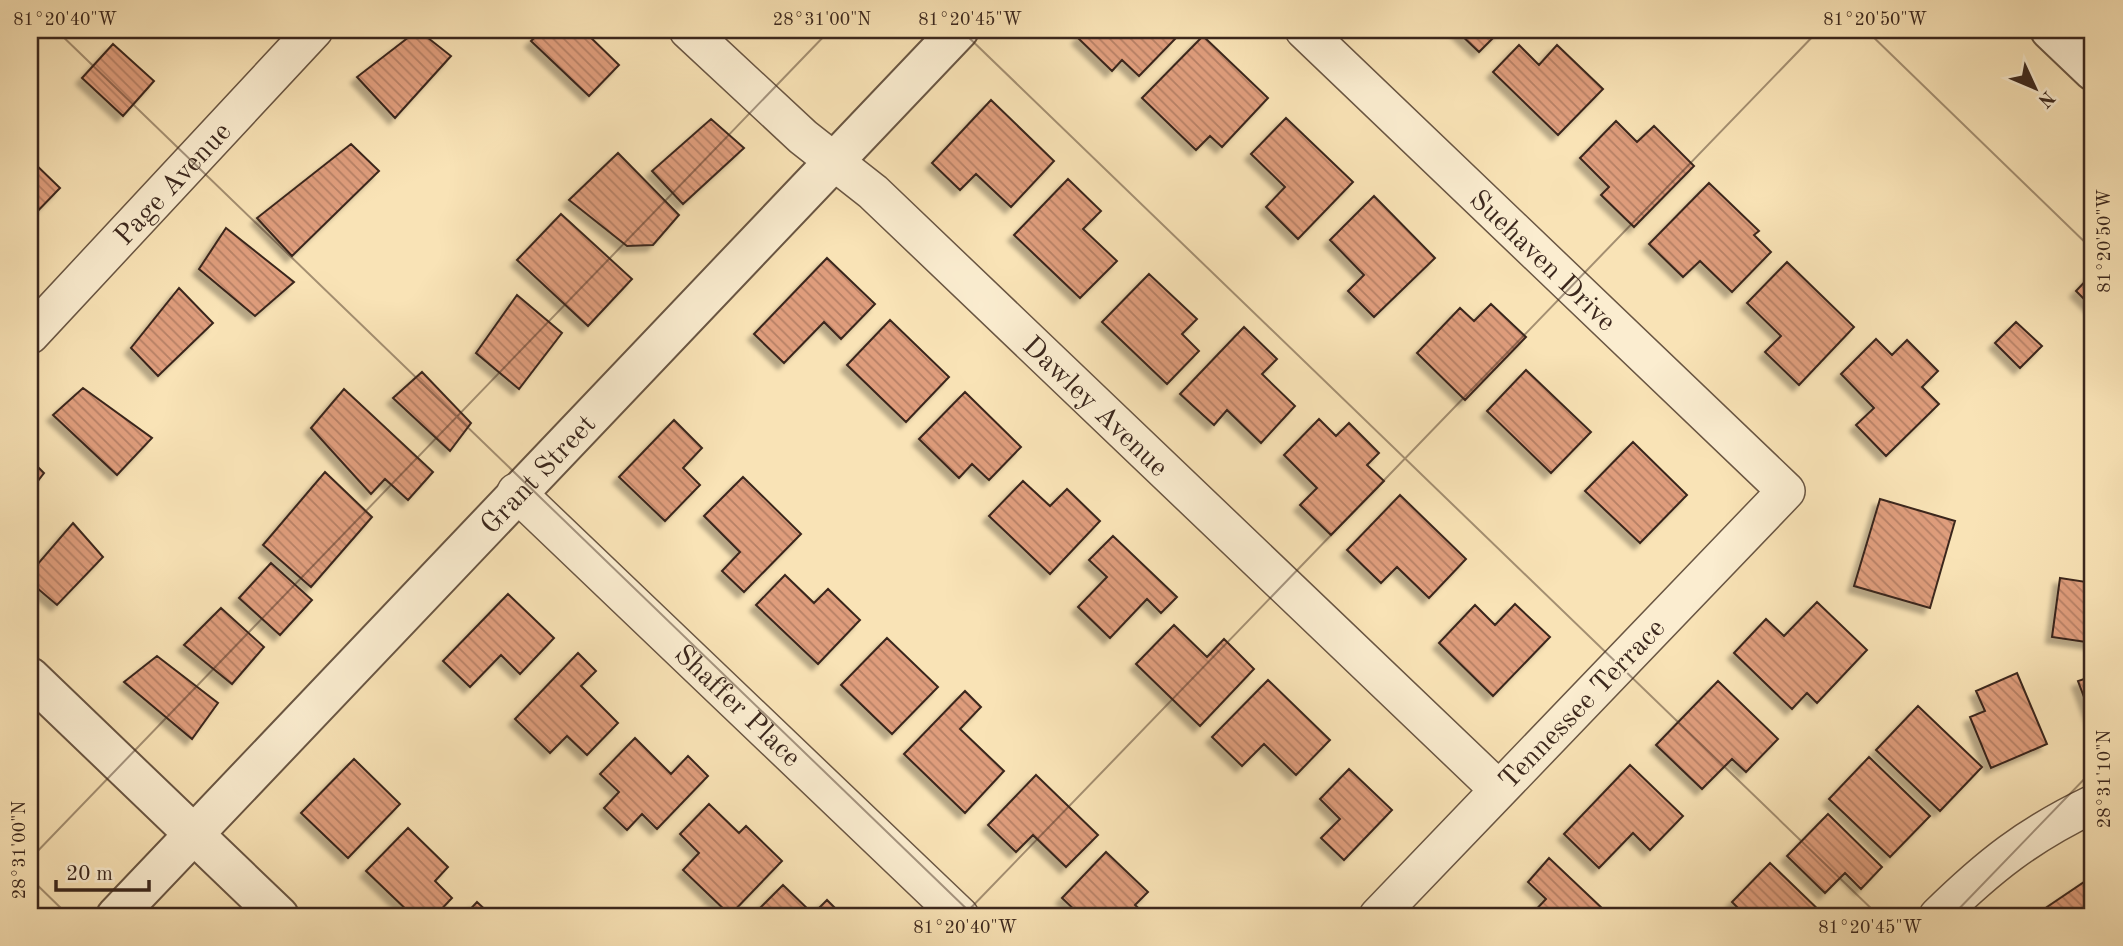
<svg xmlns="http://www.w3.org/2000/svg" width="2123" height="946" font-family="'Old Standard TT',serif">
  <defs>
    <pattern id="building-back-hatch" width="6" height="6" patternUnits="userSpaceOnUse" patternTransform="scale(1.75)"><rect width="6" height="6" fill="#df9d7c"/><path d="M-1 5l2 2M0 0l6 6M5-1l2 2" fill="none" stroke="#b68065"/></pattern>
    <filter id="shadow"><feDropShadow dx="-6" dy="6" stdDeviation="2" flood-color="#0004"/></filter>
  </defs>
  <rect width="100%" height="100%" fill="#f9e3b6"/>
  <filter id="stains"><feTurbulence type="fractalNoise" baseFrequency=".00286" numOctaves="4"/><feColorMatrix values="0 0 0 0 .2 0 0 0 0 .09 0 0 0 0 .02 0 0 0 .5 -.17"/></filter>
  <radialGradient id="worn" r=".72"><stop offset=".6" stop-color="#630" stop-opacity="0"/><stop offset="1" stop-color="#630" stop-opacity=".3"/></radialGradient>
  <path fill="url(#building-back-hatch)" stroke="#3b271d" stroke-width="2" filter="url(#shadow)" d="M418 30 451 56 395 118 357 77Z
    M543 30H583L619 65 589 96 531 41Z
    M1086 30H1166L1175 39 1139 76 1122 60 1112 71 1078 38Z
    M1456 30H1501L1479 52Z
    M1203 36 1268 98 1222 147 1210 136 1196 150 1142 98Z
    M113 44 154 81 123 116 82 78Z
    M1519 45 1539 65 1557 45 1603 89 1558 135 1493 72Z
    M991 100 1054 161 1011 207 976 174 960 190 932 163Z
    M1286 118 1353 182 1298 239 1266 207 1285 187 1251 154Z
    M711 119 744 148 683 204 652 171Z
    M1616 121 1637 142 1654 126 1694 166 1634 227 1601 195 1609 187 1580 158Z
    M351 144 379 171 292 256 257 218Z
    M618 153 679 215 653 245 627 246 569 200Z
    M30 159 60 188 30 219Z
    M1068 179 1101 211 1083 229 1117 261 1080 298 1014 235Z
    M1709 183 1759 231 1754 235 1771 252 1732 292 1700 261 1683 277 1649 244Z
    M1374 196 1435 258 1374 317 1348 291 1364 275 1330 240Z
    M561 214 632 279 588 326 517 260Z
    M226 228 294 282 255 316 199 269Z
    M827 258 875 304 841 339 824 322 784 363 754 334Z
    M1787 262 1854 327 1799 385 1765 352 1781 336 1747 303Z
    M2093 273V308L2076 291Z
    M1149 274 1197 319 1182 334 1199 351 1167 384 1102 322Z
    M179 288 213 323 158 376 131 348Z
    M517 295 562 333 519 389 476 353Z
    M1491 304 1526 337 1465 400 1417 353 1460 308 1474 321Z
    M890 320 949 377 906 422 847 365Z
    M2016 322 2042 346 2020 368 1995 343Z
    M1244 327 1277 359 1262 374 1295 406 1261 443 1227 410 1214 425 1180 394Z
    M1876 339 1892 355 1907 340 1938 371 1922 387 1939 404 1886 456 1856 425 1874 408 1841 374Z
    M1526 370 1591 432 1551 473 1487 411Z
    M422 372 471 423 450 451 393 398Z
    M83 388 152 438 117 475 53 415Z
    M344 389 433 472 408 500 385 479 371 494 311 428Z
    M965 392 1021 447 989 480 972 464 959 478 919 439Z
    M1319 419 1336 436 1349 423 1379 453 1367 465 1384 481 1331 535 1300 505 1317 488 1284 455Z
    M674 420 702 448 683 468 700 485 665 521 619 477Z
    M1633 442 1687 495 1640 543 1585 491Z
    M30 459 44 473 30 491Z
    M325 472 372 517 311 587 263 545Z
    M743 477 801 534 744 592 722 571 740 552 704 516Z
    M1023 481 1050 506 1067 489 1100 521 1050 574 989 516Z
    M1400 495 1466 559 1429 598 1397 567 1381 583 1347 550Z
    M1880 499 1955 521 1930 608 1854 586Z
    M73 523 103 557 57 605 30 582V573Z
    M1113 536 1177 597 1161 613 1147 599 1110 638 1078 607 1107 577 1089 560Z
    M271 563 312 600 280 635 239 598Z
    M785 575 814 603 828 589 860 620 818 664 756 605Z
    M2060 578 2093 583V643L2052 637Z
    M508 594 554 638 520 674 501 655 470 687 443 661Z
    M1817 602 1867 650 1817 703 1807 693 1792 709 1734 653 1766 619 1784 636Z
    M1515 604 1550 637 1493 696 1439 643 1475 605 1495 625Z
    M221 608 264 647 232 684 184 645Z
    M1174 625 1207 657 1224 639 1254 669 1200 726 1136 664Z
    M887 638 938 687 892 734 841 685Z
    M578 653 596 671 581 686 618 723 587 755 567 736 550 753 515 719Z
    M157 656 218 703 192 739 124 682Z
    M2017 673 2047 744 1991 768 1970 717 1985 711 1976 691Z
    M2093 676V721L2078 681Z
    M1268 680 1330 740 1296 775 1264 744 1242 766 1212 737Z
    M1718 681 1778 739 1746 772 1732 759 1702 789 1656 745Z
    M965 691 981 707 960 729 1004 771 965 813 904 754Z
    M1918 706 1982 767 1940 811 1876 750Z
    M635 738 671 774 688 756 708 776 657 829 642 814 627 830 604 808 619 792 600 774Z
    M1869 757 1930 816 1890 857 1829 799Z
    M354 759 400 804 348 858 301 813Z
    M1630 765 1683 816 1650 850 1633 833 1599 868 1564 834Z
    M1349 769 1392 810 1344 860 1321 838 1340 819 1320 799Z
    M1036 775 1098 835 1066 867 1033 835 1016 852 988 825Z
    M709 804 739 833 746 826 782 861 730 915 683 870 699 853 680 834Z
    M1828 814 1882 867 1861 889 1845 873 1825 893 1787 856Z
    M408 828 448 867 435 881 452 898 435 916H413L366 871Z
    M1106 852 1148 892 1135 905 1147 916H1081L1062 898Z
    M1549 858 1604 910 1598 916H1530L1546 899 1528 882Z
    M1770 863 1825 916H1746L1732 902Z
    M2093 876V916H2054L2047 907Z
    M783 885 813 914 827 900 843 916H767L759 909Z
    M477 902 492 916H464Z"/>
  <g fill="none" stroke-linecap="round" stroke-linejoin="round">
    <defs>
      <g id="minor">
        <path id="s1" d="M688 30 803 137 873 192 1498 789"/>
        <path id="s2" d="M1304 30 1786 491 1378 916"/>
        <path id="s3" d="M30 335 314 30"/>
        <path id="s4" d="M516 492 960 916"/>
        <path d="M1938 916C1989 866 2028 835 2093 804"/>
      </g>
      <g id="tertiary">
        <path d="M2050 30 2093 71"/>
        <path d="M30 677 279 916"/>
        <path id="s5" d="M116 916 959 30"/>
      </g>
    </defs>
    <use href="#minor" stroke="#6a5643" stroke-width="40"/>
    <use href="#tertiary" stroke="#6a5643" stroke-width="42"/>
    <use href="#minor" stroke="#fbedd0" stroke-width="37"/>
    <use href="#tertiary" stroke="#fbedd0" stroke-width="38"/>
  </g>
  <path fill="none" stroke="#3b271d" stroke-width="2" stroke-opacity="0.45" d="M56 30 974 916M961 30 1879 916M1866 30 2093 250M30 859 830 30M30 878 69 916M963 916 1819 30M1952 916 2093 770"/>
  <g text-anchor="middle" stroke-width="5" stroke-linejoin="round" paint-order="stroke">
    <g font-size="28" fill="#3b271d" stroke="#fbedd0">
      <text dy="10" stroke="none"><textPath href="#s3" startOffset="208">Page Avenue</textPath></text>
      <text dy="10" stroke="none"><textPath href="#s2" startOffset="332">Suehaven Drive</textPath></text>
      <text dy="10" stroke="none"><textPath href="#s1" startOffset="555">Dawley Avenue</textPath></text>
      <text dy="10" stroke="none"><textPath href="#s5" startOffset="611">Grant Street</textPath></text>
      <text transform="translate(1581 703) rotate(-46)" y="10">Tennessee Terrace</text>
      <text dy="10" stroke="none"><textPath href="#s4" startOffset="308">Shaffer Place</textPath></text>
    </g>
  </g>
  <rect width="2123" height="946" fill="none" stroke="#f9e3b6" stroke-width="77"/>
  <g transform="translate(2035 88) rotate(134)" stroke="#fbedd0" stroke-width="5" paint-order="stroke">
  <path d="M0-5L12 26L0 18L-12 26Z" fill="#3b271d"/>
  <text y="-10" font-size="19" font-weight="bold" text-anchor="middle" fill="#3b271d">N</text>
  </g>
  <path d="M56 880v10h93v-10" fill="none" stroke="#3b271d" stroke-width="3.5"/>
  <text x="66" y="880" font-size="21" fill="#3b271d" stroke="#fbedd0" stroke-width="5" paint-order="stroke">20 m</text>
  <rect x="38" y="38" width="2046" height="870" fill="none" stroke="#3b271d" stroke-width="2.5"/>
  <g font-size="18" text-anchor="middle" fill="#3b271d">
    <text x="65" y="25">81°20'40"W</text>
    <text x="822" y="25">28°31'00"N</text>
    <text x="970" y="25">81°20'45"W</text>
    <text x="1875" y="25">81°20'50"W</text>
    <text transform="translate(2104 241) rotate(-90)" y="6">81°20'50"W</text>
    <text transform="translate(2104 779) rotate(-90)" y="6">28°31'10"N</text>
    <text transform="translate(19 850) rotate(-90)" y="6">28°31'00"N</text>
    <text x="965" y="933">81°20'40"W</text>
    <text x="1870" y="933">81°20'45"W</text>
  </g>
  <rect width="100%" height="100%" filter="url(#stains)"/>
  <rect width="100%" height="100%" fill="url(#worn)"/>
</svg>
